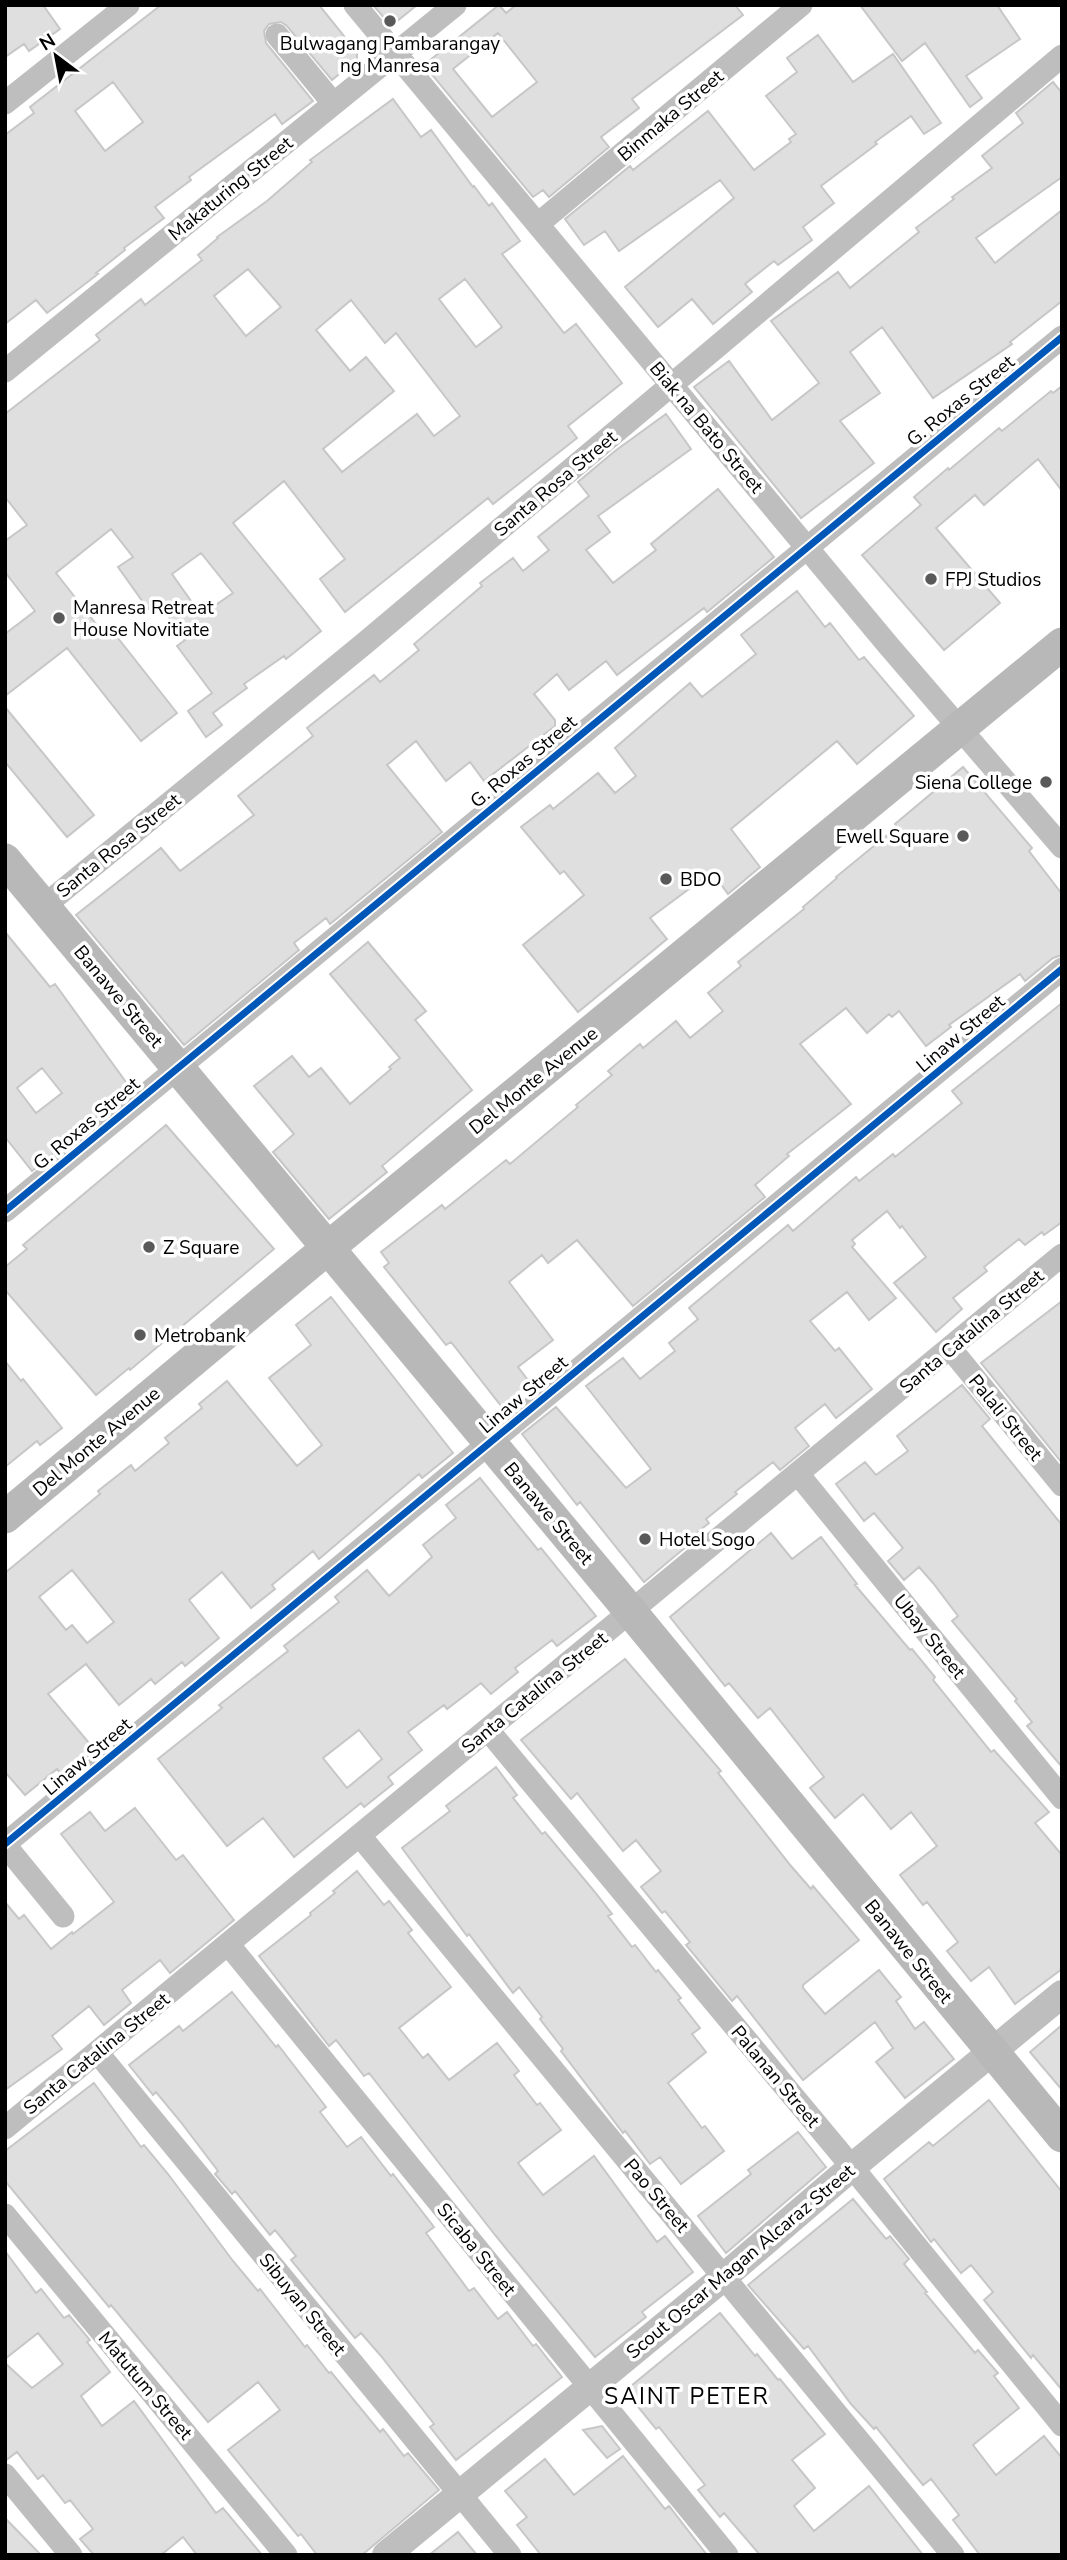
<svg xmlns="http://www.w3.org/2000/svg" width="1067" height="2560" font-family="'Nunito Sans',sans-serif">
  <rect width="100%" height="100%" fill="#fff"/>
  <path fill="#dfdfdf" stroke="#c7c7c7" stroke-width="2" fill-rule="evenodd" d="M5 5H43L60 29 29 51 24 44 5 57Z
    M161 5H319L357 52V59L332 80 287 26 281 22 269 24 264 31 266 43 313 101 282 124 275 114 189 177 191 180 155 207 164 218 124 248 125 250 96 273 98 274 47 313 36 300 5 324V135L34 113 30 107ZM113 82 143 122 105 151 75 111Z
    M373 5H417L391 26Z
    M499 5 506 13 516 5H735L743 15 632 99 639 108 601 137 609 147 549 197 543 190 533 197 424 65ZM498 33 537 82 492 117 453 69Z
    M860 5H997L1020 39 966 76 982 98 970 107 925 43 902 61Z
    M818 35 853 82 893 54 941 123 924 134 911 116 875 142 877 144 821 186 834 203 803 227 812 240 778 265 774 261 745 284 752 292 713 324 692 299 658 327 625 287 734 198 720 180 619 251 605 231 584 245 565 219 630 166 633 170 708 111 754 170 791 142 789 139 796 134 766 96 797 72 787 58Z
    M1053 82 1062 93V177L976 238 995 263 1062 210V301L1010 342 1012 344 933 398 882 327 850 352 880 393 840 421 874 463 801 518 694 387 729 361 772 420 819 383 771 321 838 272 850 288 919 232 916 228 954 199 952 197 992 168 982 156 1023 123 1016 113Z
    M393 99 421 137 431 130 473 187 474 186 489 206 492 203 520 241 502 254 564 333 576 324 622 383 568 426 577 438 493 504 488 498 345 612 320 579 345 559 284 481 233 523 321 631 286 659 284 656 244 684 247 688 213 713 222 725 206 737 188 711 212 693 177 646 185 640 158 602 148 609 118 567 133 557 111 529 56 573 107 638 114 633 177 713 141 741 67 648 5 696V634L35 611 5 572V541L27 525 5 497V414L100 340 96 335 141 299 145 305 202 260 198 255 218 238 217 237 267 201 312 162 310 160ZM248 269 281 307 246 336 214 296ZM465 279 502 327 476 347 439 299ZM351 300 385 343 396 333 460 416 434 436 417 414 342 472 323 449 394 391 366 357 350 371 316 330ZM201 553 233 593 201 615 172 574Z
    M1062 386V491L1038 459 984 505 975 495 936 528 1000 603 944 650 862 555 921 505 914 497 948 468 949 470 999 428 1002 431 1051 391 1053 393Z
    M666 414 691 449 598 516 610 532 586 550 613 583 656 550 651 544 718 489 774 557 707 612 704 608 617 675 606 661 569 690 557 674 534 694 555 720V726L484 781 470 762 446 781 416 741 387 765 442 832 330 924 326 918 294 943 299 950 184 1045 76 915 161 848 180 871 254 815 238 796 313 736 307 728 374 675 380 682 419 650 414 644 482 586 480 583 513 558 523 571 549 550 538 537 589 496 578 482 615 451Z
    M797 591 825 627 830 623 859 660 864 657 914 716 857 764 837 741 731 829 760 867 728 894 712 872 650 918 667 939 578 1012 523 945 584 895 564 871 560 874 521 827 550 805 553 809 598 773 615 793 636 776 615 748 690 683 702 697 756 654 741 635Z
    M5 707 94 815 67 837 5 762Z
    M963 767 1032 848 1029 851 1062 894V955L1053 958 1025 981 1020 974 949 1025 951 1027 926 1046 899 1011 892 1017 889 1014 867 1033 846 1008 800 1044 851 1104 787 1154 789 1156 755 1185 765 1197 633 1306 577 1240 548 1263 542 1255 509 1282 553 1340 518 1367 531 1384 502 1407 451 1342 446 1345 384 1267 389 1263 381 1252 442 1205 445 1209 506 1160 510 1164 578 1107 576 1105 612 1075 608 1071 640 1044 643 1048 676 1021 690 1038 723 1011 708 993 741 966 738 962 804 909 803 907 837 878 836 877 897 827 895 824Z
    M5 932 50 987 55 984 131 1089 32 1171 5 1137ZM42 1068 62 1093 36 1113 17 1088Z
    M368 942 426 1011 415 1020 472 1090 382 1166 387 1172 329 1219 273 1152 294 1134 254 1086 292 1056 309 1077 321 1068 350 1104 391 1069 389 1067 400 1058 330 974Z
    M1062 1003V1222L1044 1235 1042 1232 1025 1245 1019 1239 984 1267 987 1271 953 1298 962 1309 936 1332 894 1283 926 1257 902 1226 900 1228 887 1211 852 1240 855 1244 852 1247 896 1298 869 1320 847 1292 810 1321 835 1351 839 1348 872 1389 836 1418 825 1404 795 1428 809 1446 780 1470 773 1462 735 1492 737 1494 706 1519 709 1523 684 1543 687 1546 644 1582 580 1502 577 1505 522 1434 556 1407 626 1488 651 1469 586 1386 623 1358 640 1379 675 1351 669 1343 698 1319 689 1308 788 1225 793 1231 856 1177 859 1181 893 1154 895 1157 962 1103 952 1091Z
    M166 1125 274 1249 130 1370 129 1368 96 1395 5 1290V1267L27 1249 23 1245Z
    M331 1297 453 1453 422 1478 419 1474 319 1559 313 1551 272 1585 275 1589 251 1608 222 1572 189 1600 219 1638 185 1666 182 1662 155 1684 151 1679 119 1705 86 1664 48 1694 95 1750 63 1776 57 1769 25 1795 5 1772V1573L100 1494 98 1491 131 1465 135 1471 169 1443 165 1438 202 1408 199 1404 227 1381 297 1466 322 1445 269 1378 311 1345 296 1325ZM72 1570 114 1622 87 1643 72 1625 66 1630 39 1597Z
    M1062 1301V1463L981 1363Z
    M5 1361 21 1381 23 1379 62 1428 40 1445 37 1441 5 1467Z
    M962 1385 990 1419 982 1426 1062 1525V1767L1027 1726 1032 1722 1015 1701 1017 1699 952 1621 958 1616 933 1583 919 1567 904 1580 888 1561 903 1548 874 1513 864 1521 836 1484 865 1462 876 1475 908 1451 897 1436Z
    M480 1478 538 1550 541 1548 596 1616 557 1646 552 1640 515 1668 518 1672 491 1694 481 1683 447 1709 444 1705 408 1732 422 1750 388 1777 393 1784 364 1807 361 1803 294 1857 263 1818 227 1846 158 1759 222 1708 219 1705 288 1651 284 1646 339 1602 335 1597 367 1570 389 1596 432 1557 423 1545 456 1518 446 1505ZM359 1730 382 1759 347 1788 323 1758Z
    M771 1533 792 1559 821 1537 857 1584 855 1585 910 1650 912 1649 935 1677 933 1680 991 1752 994 1750 1049 1812 1035 1823 1062 1855V1969L1015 2004 989 1967 971 1981 947 1951 958 1942 927 1902 923 1905 900 1875 937 1846 911 1812 891 1829 863 1794 835 1818 810 1788 824 1777 770 1708 758 1718 729 1683 725 1686 670 1617Z
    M625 1659 721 1771 718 1773 791 1866 811 1889 813 1886 859 1940 803 1985V1988L825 2014 879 1970 901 1997 896 2001 915 2029 924 2022 954 2059 905 2098 876 2062 893 2048 875 2022 803 2080 737 1996 732 2001 686 1945 690 1942 665 1911 662 1913 641 1887 661 1871 636 1840 623 1851 577 1793 571 1799 521 1740Z
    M496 1767 517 1795 513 1798 542 1834 545 1832 594 1891 612 1914 608 1916 632 1947 635 1945 656 1972 658 1970 681 1998 678 2000 700 2028 692 2034 706 2052 668 2083 702 2128 705 2126 724 2151 681 2184 660 2157 650 2164 625 2131 623 2133 561 2051 563 2049 540 2019 542 2017 519 1987 513 1993 469 1934 467 1936 402 1848 450 1811 446 1806Z
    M135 1808 176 1860 183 1855 234 1920 170 1973 160 1960 122 1990 131 2003 104 2025 89 2006 52 2036 62 2049 5 2090V1902L19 1919 24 1915 51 1949 72 1932 73 1934 114 1902 61 1834 90 1812 105 1831Z
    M357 1871 384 1905 389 1901 412 1930 408 1933 451 1987 399 2028 423 2058 428 2054 449 2080 497 2043 519 2071 514 2075 537 2105 540 2103 561 2130 518 2163 543 2195 594 2156 657 2242 665 2236 693 2272 642 2312 646 2317 595 2357 495 2235 369 2073 364 2076 336 2040 329 2046 259 1956 311 1915 310 1913 335 1893 333 1891Z
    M232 1992 276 2047 278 2045 326 2107 320 2112 347 2147 361 2137 391 2176 393 2174 434 2227 426 2233 469 2291 474 2288 498 2319 507 2312 533 2346 536 2344 562 2377 456 2460 430 2427 434 2424 381 2356 361 2333 355 2338 291 2260 296 2256 275 2230 270 2235 235 2191 232 2194 215 2174 218 2171 180 2121 156 2092 153 2095 129 2065 179 2026 183 2031Z
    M1062 2025V2090L1030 2052Z
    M94 2083 141 2147 144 2145 168 2174 233 2261 258 2291 260 2289 305 2347 307 2345 329 2373 331 2372 380 2432 383 2429 404 2456 408 2453 439 2490 362 2555H317L301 2534 298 2536 228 2450 280 2410 258 2382 208 2422 111 2305 109 2307 5 2181V2151Z
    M989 2100 1062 2192V2390L1033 2355 1031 2358 984 2300 993 2292 971 2265 961 2273 934 2239 931 2242 884 2179 929 2142 933 2146Z
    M798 2132 826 2167 726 2253 698 2216 751 2174 748 2170Z
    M853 2199 886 2239 890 2236 909 2259 904 2264 927 2292 925 2293 975 2353 978 2350 998 2373 994 2376 1019 2408 973 2445 996 2475 1044 2436 1062 2458V2555H980L953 2520 959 2515 931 2479 923 2485 876 2427 874 2429 851 2404 808 2346 804 2349 748 2285Z
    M5 2251 36 2293 41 2289 64 2318 69 2315 90 2340 87 2342 110 2372 81 2396 102 2426 134 2401 216 2513 223 2508 262 2555H197L183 2537 161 2555H94L80 2539 93 2529 70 2500 65 2503 43 2475 38 2479 17 2452 5 2461V2363L32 2388 63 2364 38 2333 5 2359Z
    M720 2313 755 2356 757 2354 778 2380 780 2379 825 2434 792 2460 815 2488 794 2506 814 2531 869 2486 923 2555H760L724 2513 720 2517 698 2490 705 2485 659 2427 656 2429 625 2391Z
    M602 2426 620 2449 607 2458 583 2430Z
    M623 2456 665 2509 669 2506 707 2555H541L517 2525 527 2517 505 2491 545 2459 574 2495Z
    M5 2518 41 2555H5Z
    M458 2532 477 2555H429Z"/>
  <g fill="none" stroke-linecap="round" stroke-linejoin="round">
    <path stroke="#bebebe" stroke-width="23" d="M355 5 888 645 1062 847
      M277 35 333 103
      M5 103 128 5
      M538 224 801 5
      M5 371 455 5
      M44 906 365 643 1062 56
      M5 1211 1062 337
      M950 1348 1062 1485
      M798 1474 1062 1798
      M488 1730 852 2167 1062 2425
      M360 1836 953 2555
      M5 1844 1062 969
      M5 1845 63 1916
      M228 1944 727 2555
      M97 2052 510 2555
      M5 2128 1062 1255
      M5 2215 286 2555
      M5 2475 71 2555"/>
    <path stroke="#bebebe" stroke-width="28" d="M386 2555 725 2276 852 2167 1062 1994"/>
    <path stroke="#b8b8b8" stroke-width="33" d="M5 860 631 1612 1062 2136
      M5 1517 329 1247 1062 644"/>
    <defs>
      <path id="cycleway" d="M5 1211 1062 337
        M5 1844 1062 969"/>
    </defs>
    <use href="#cycleway" stroke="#fff" stroke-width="11"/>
    <use href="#cycleway" stroke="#0057b8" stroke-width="7"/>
  </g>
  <g fill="#595959" stroke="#fff" stroke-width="2.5">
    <circle cx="390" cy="21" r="7"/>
    <circle cx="931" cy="579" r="7"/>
    <circle cx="59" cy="618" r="7"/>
    <circle cx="1046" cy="782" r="7"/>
    <circle cx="963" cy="836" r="7"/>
    <circle cx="666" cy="879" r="7"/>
    <circle cx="149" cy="1247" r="7"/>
    <circle cx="140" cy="1335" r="7"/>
    <circle cx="645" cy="1539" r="7"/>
  </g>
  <g text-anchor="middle" stroke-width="7" stroke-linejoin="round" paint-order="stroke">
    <g font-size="19" fill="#000" stroke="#fff" text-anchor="start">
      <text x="390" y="50" text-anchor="middle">Bulwagang Pambarangay<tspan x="390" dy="22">ng Manresa</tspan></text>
      <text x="945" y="586">FPJ Studios</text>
      <text x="73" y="614">Manresa Retreat<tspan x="73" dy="22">House Novitiate</tspan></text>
      <text x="1032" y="789" text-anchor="end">Siena College</text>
      <text x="949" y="843" text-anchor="end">Ewell Square</text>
      <text x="680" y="886">BDO</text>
      <text x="163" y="1254">Z Square</text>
      <text x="154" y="1342">Metrobank</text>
      <text x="659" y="1546">Hotel Sogo</text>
    </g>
    <g font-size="19" fill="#000" stroke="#fff">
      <text transform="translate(670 115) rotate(-40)" y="7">Binmaka Street</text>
      <text transform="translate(230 188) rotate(-39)" y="7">Makaturing Street</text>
      <text transform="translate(960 400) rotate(-39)" y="7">G. Roxas Street</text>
      <text transform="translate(707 427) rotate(50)" y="7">Biak na Bato Street</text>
      <text transform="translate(555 483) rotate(-40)" y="7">Santa Rosa Street</text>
      <text transform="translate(523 761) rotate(-40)" y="7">G. Roxas Street</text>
      <text transform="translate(118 845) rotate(-39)" y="7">Santa Rosa Street</text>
      <text transform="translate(119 996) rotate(50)" y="7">Banawe Street</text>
      <text transform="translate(960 1033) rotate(-40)" y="7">Linaw Street</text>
      <text transform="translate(533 1080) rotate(-39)" y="7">Del Monte Avenue</text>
      <text transform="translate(86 1123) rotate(-40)" y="7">G. Roxas Street</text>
      <text transform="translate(971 1331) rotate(-40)" y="7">Santa Catalina Street</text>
      <text transform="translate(523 1394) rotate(-40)" y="7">Linaw Street</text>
      <text transform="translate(1006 1417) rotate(51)" y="7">Palali Street</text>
      <text transform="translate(96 1441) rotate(-40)" y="7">Del Monte Avenue</text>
      <text transform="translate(549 1513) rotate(50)" y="7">Banawe Street</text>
      <text transform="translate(930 1636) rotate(51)" y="7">Ubay Street</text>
      <text transform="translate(534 1692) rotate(-39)" y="7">Santa Catalina Street</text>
      <text transform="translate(87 1756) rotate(-40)" y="7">Linaw Street</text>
      <text transform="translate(909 1951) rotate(51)" y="7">Banawe Street</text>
      <text transform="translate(96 2053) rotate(-39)" y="7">Santa Catalina Street</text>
      <text transform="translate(776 2076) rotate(50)" y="7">Palanan Street</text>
      <text transform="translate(657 2195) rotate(50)" y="7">Pao Street</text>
      <text transform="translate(477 2249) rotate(51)" y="7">Sicaba Street</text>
      <text transform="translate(740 2261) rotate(-40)" y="7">Scout Oscar Magan Alcaraz Street</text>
      <text transform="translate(303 2304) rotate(51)" y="7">Sibuyan Street</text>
      <text transform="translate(146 2385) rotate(50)" y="7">Matutum Street</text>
    </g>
    <g font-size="23" letter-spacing="2" fill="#000" stroke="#fff">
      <text x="687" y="2404">SAINT PETER</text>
    </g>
  </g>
  <rect width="1067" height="2560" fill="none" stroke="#000000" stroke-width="14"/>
  <g transform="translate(56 56) rotate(328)" stroke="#ffffff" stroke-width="5" paint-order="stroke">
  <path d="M0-5L12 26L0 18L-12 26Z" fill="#000000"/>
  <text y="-10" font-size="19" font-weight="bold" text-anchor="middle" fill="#000000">N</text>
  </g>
</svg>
